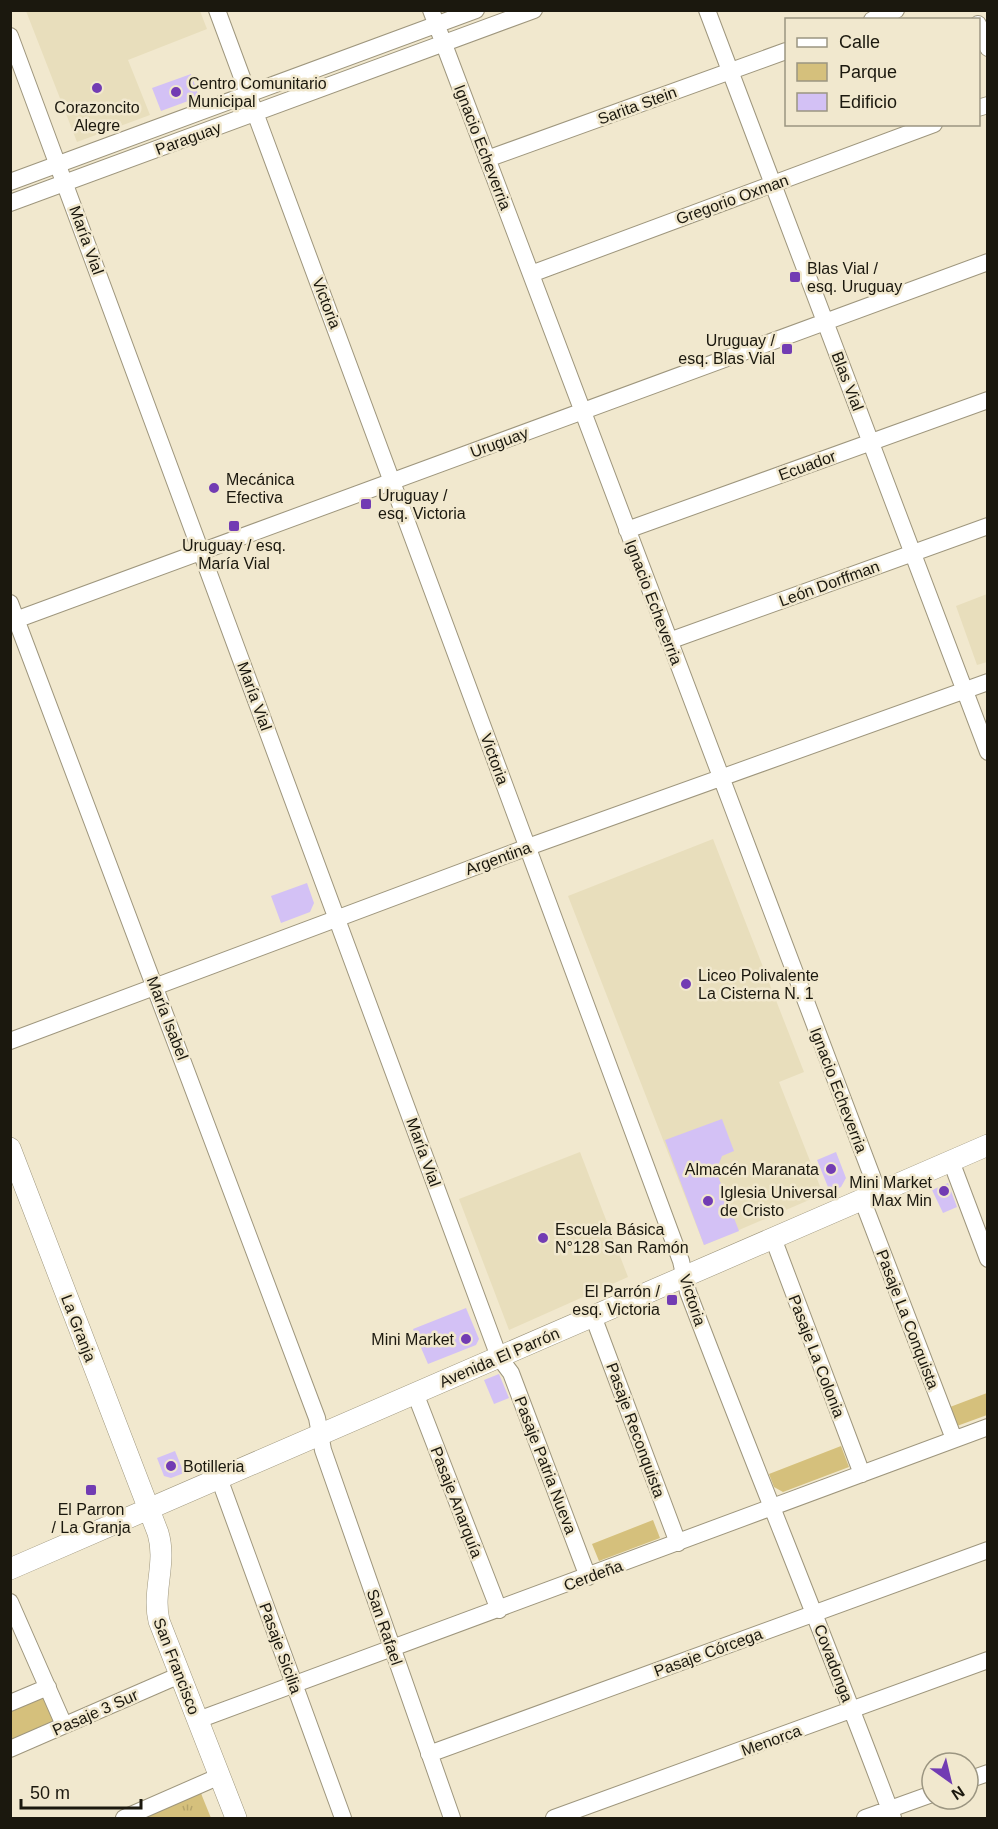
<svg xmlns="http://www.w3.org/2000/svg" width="998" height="1829" font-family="Arial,sans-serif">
  <defs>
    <pattern id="park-tufts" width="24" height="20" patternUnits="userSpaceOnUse" patternTransform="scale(1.5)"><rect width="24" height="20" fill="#d5c07c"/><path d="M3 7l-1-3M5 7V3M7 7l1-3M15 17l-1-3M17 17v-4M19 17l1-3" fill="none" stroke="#b6a46a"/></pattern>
  </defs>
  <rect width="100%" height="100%" fill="#f1e8ce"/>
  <path fill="#e8debc" d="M26 11H200L207 29 128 60 150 115 77 142Z
    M987 594V662L977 665 956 606Z
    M713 839 804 1072 779 1082 823 1194 704 1245 568 896Z
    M580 1152 628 1277 509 1330 459 1199Z"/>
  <path fill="#d5c07c" d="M987 1393V1415L957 1426 950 1407Z
    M841 1446 849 1467 783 1492 774 1487 769 1474Z
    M653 1520 660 1538 599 1561 592 1544Z
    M45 1694 58 1723 11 1744 10 1709Z"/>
  <path fill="url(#park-tufts)" d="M200 1791 211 1818H138Z"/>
  <path fill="#d3c1f5" d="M191 74 199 97 161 111 152 88Z
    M307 883 314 903 310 912 281 923 271 896Z
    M722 1119 734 1151 722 1156 716 1171 739 1231 704 1245 665 1140Z
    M836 1152 846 1178 841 1187 830 1192 817 1160Z
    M948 1183 957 1207 943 1213 932 1190Z
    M466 1308 479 1339 476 1345 428 1364 413 1329Z
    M499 1374 509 1398 494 1404 484 1380Z
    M175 1451 184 1473 171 1478 164 1476 157 1458Z"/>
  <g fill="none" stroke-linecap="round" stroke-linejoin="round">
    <defs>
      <path id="minor" d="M217 10 681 1261 688 1292C755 1468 827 1642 893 1818
        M431 10 878 1192
        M707 10 988 752
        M872 20 896 10
        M978 24 988 48
        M10 36 499 1357 511 1373 588 1577
        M978 108 988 105
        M487 159 786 51
        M10 182 476 10
        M10 203 534 10
        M531 274 934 124
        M627 530 988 400
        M10 603 317 1418 323 1450 452 1818
        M10 622 988 262
        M669 641 988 526
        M10 1041 528 847 988 682
        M951 1161 988 1259
        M862 1199 954 1439
        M773 1238 862 1474
        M593 1316 678 1543
        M415 1393 499 1610
        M219 1478 343 1818
        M10 1602 64 1725
        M10 1703 48 1687
        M198 1720 988 1427
        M10 1749 180 1675
        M429 1754 988 1550
        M968 1780 988 1773
        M124 1818 220 1776
        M554 1818 988 1660
        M865 1818 932 1794"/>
      <path id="major" d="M10 1148 158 1533C167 1563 152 1591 159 1621L236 1818
        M10 1569 988 1145"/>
    </defs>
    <use href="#minor" stroke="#9e967d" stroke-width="18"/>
    <use href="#major" stroke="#9e967d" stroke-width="22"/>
    <use href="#minor" stroke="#fff" stroke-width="16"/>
    <use href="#major" stroke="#fff" stroke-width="21"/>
  </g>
  <g fill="#723cb3" stroke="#f1e8ce" stroke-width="2">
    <circle cx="97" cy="88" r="6"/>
    <circle cx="176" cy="92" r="6"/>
    <rect x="789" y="271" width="12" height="12" rx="3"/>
    <rect x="781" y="343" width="12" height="12" rx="3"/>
    <circle cx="214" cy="488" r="6"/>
    <rect x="360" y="498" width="12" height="12" rx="3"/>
    <rect x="228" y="520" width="12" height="12" rx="3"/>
    <circle cx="686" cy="984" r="6"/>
    <circle cx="831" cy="1169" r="6"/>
    <circle cx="944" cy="1191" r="6"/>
    <circle cx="708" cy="1201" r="6"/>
    <circle cx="543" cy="1238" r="6"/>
    <rect x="666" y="1294" width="12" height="12" rx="3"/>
    <circle cx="466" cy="1339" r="6"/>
    <circle cx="171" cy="1466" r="6"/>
    <rect x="85" y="1484" width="12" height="12" rx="3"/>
  </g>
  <g text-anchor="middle" stroke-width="5" stroke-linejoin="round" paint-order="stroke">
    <g font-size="16" fill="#1b180e" stroke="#f1e8ce" text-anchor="start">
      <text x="188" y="89">Centro Comunitario<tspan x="188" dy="18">Municipal</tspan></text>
      <text x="97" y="113" text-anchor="middle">Corazoncito<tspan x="97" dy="18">Alegre</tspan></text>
      <text x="807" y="274">Blas Vial /<tspan x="807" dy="18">esq. Uruguay</tspan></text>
      <text x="775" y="346" text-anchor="end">Uruguay /<tspan x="775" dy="18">esq. Blas Vial</tspan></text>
      <text x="226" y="485">Mecánica<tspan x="226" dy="18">Efectiva</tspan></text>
      <text x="378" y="501">Uruguay /<tspan x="378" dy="18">esq. Victoria</tspan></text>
      <text x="234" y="551" text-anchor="middle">Uruguay / esq.<tspan x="234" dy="18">María Vial</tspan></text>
      <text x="698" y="981">Liceo Polivalente<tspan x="698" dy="18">La Cisterna N. 1</tspan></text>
      <text x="819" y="1175" text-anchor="end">Almacén Maranata</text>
      <text x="932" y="1188" text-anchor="end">Mini Market<tspan x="932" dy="18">Max Min</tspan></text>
      <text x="720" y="1198">Iglesia Universal<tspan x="720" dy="18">de Cristo</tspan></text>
      <text x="555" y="1235">Escuela Básica<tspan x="555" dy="18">N°128 San Ramón</tspan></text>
      <text x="660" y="1297" text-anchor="end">El Parrón /<tspan x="660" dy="18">esq. Victoria</tspan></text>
      <text x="454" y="1345" text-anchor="end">Mini Market</text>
      <text x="183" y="1472">Botilleria</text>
      <text x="91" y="1515" text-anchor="middle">El Parron<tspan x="91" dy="18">/ La Granja</tspan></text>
    </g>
    <g font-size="16" fill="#1b180e" stroke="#f1e8ce">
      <text transform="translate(637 105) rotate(-20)" y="6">Sarita Stein</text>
      <text transform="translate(188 138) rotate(-20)" y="6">Paraguay</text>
      <text transform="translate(483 147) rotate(69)" y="6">Ignacio Echeverria</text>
      <text transform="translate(732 199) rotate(-20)" y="6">Gregorio Oxman</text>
      <text transform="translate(87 240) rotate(70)" y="6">María Vial</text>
      <text transform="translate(327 303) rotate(69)" y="6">Victoria</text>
      <text transform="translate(848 381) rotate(69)" y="6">Blas Vial</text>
      <text transform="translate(499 442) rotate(-20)" y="6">Uruguay</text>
      <text transform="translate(807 465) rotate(-20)" y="6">Ecuador</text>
      <text transform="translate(829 583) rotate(-20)" y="6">León Dorffman</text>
      <text transform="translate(654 602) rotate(69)" y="6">Ignacio Echeverria</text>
      <text transform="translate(255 696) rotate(70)" y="6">María Vial</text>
      <text transform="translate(495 759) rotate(70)" y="6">Victoria</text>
      <text transform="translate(498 858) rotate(-20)" y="6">Argentina</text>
      <text transform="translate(168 1018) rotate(69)" y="6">María Isabel</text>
      <text transform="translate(839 1090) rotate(69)" y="6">Ignacio Echeverria</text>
      <text transform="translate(424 1152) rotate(70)" y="6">María Vial</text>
      <text transform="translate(693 1300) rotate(72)" y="6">Victoria</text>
      <text transform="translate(908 1319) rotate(69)" y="6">Pasaje La Conquista</text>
      <text transform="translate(79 1328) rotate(69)" y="6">La Granja</text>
      <text transform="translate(817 1356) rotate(69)" y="6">Pasaje La Colonia</text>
      <text transform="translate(499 1357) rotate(-23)" y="6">Avenida El Parrón</text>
      <text transform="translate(636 1430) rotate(70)" y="6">Pasaje Reconquista</text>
      <text transform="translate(546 1465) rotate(69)" y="6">Pasaje Patria Nueva</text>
      <text transform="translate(457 1502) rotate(69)" y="6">Pasaje Anarquía</text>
      <text transform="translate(593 1575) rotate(-20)" y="6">Cerdeña</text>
      <text transform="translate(385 1627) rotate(71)" y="6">San Rafael</text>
      <text transform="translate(281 1648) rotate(70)" y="6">Pasaje Sicilia</text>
      <text transform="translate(708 1652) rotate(-20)" y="6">Pasaje Córcega</text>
      <text transform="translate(834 1663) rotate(69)" y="6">Covadonga</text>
      <text transform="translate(177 1666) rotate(69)" y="6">San Francisco</text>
      <text transform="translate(95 1712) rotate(-24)" y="6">Pasaje 3 Sur</text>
      <text transform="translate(771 1740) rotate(-20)" y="6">Menorca</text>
    </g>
  </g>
  <rect width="998" height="1829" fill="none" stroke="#1b180e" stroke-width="24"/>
  <rect x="785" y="18" width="195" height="108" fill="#f1e8ce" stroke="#9b9581" stroke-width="1.5"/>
  <rect x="797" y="38" width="30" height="9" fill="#ffffff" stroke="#9b9581" stroke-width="1.5"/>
  <text x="839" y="48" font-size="18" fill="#1b180e">Calle</text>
  <rect x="797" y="63" width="30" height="18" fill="#d5c07c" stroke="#9b9581" stroke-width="1.5"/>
  <text x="839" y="78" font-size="18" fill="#1b180e">Parque</text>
  <rect x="797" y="93" width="30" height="18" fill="#d3c1f5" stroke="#9b9581" stroke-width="1.5"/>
  <text x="839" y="108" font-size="18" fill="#1b180e">Edificio</text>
  <g transform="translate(950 1781) rotate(146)"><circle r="28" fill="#f1e8ce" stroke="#9b9581" stroke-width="1.5"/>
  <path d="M0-4.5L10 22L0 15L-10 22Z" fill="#723cb3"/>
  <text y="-9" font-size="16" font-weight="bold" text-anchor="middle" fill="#1b180e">N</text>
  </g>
  <path d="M21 1799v9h120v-9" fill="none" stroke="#1b180e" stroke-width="3"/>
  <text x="30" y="1799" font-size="18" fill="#1b180e" stroke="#f1e8ce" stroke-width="4.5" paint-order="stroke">50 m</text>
</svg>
